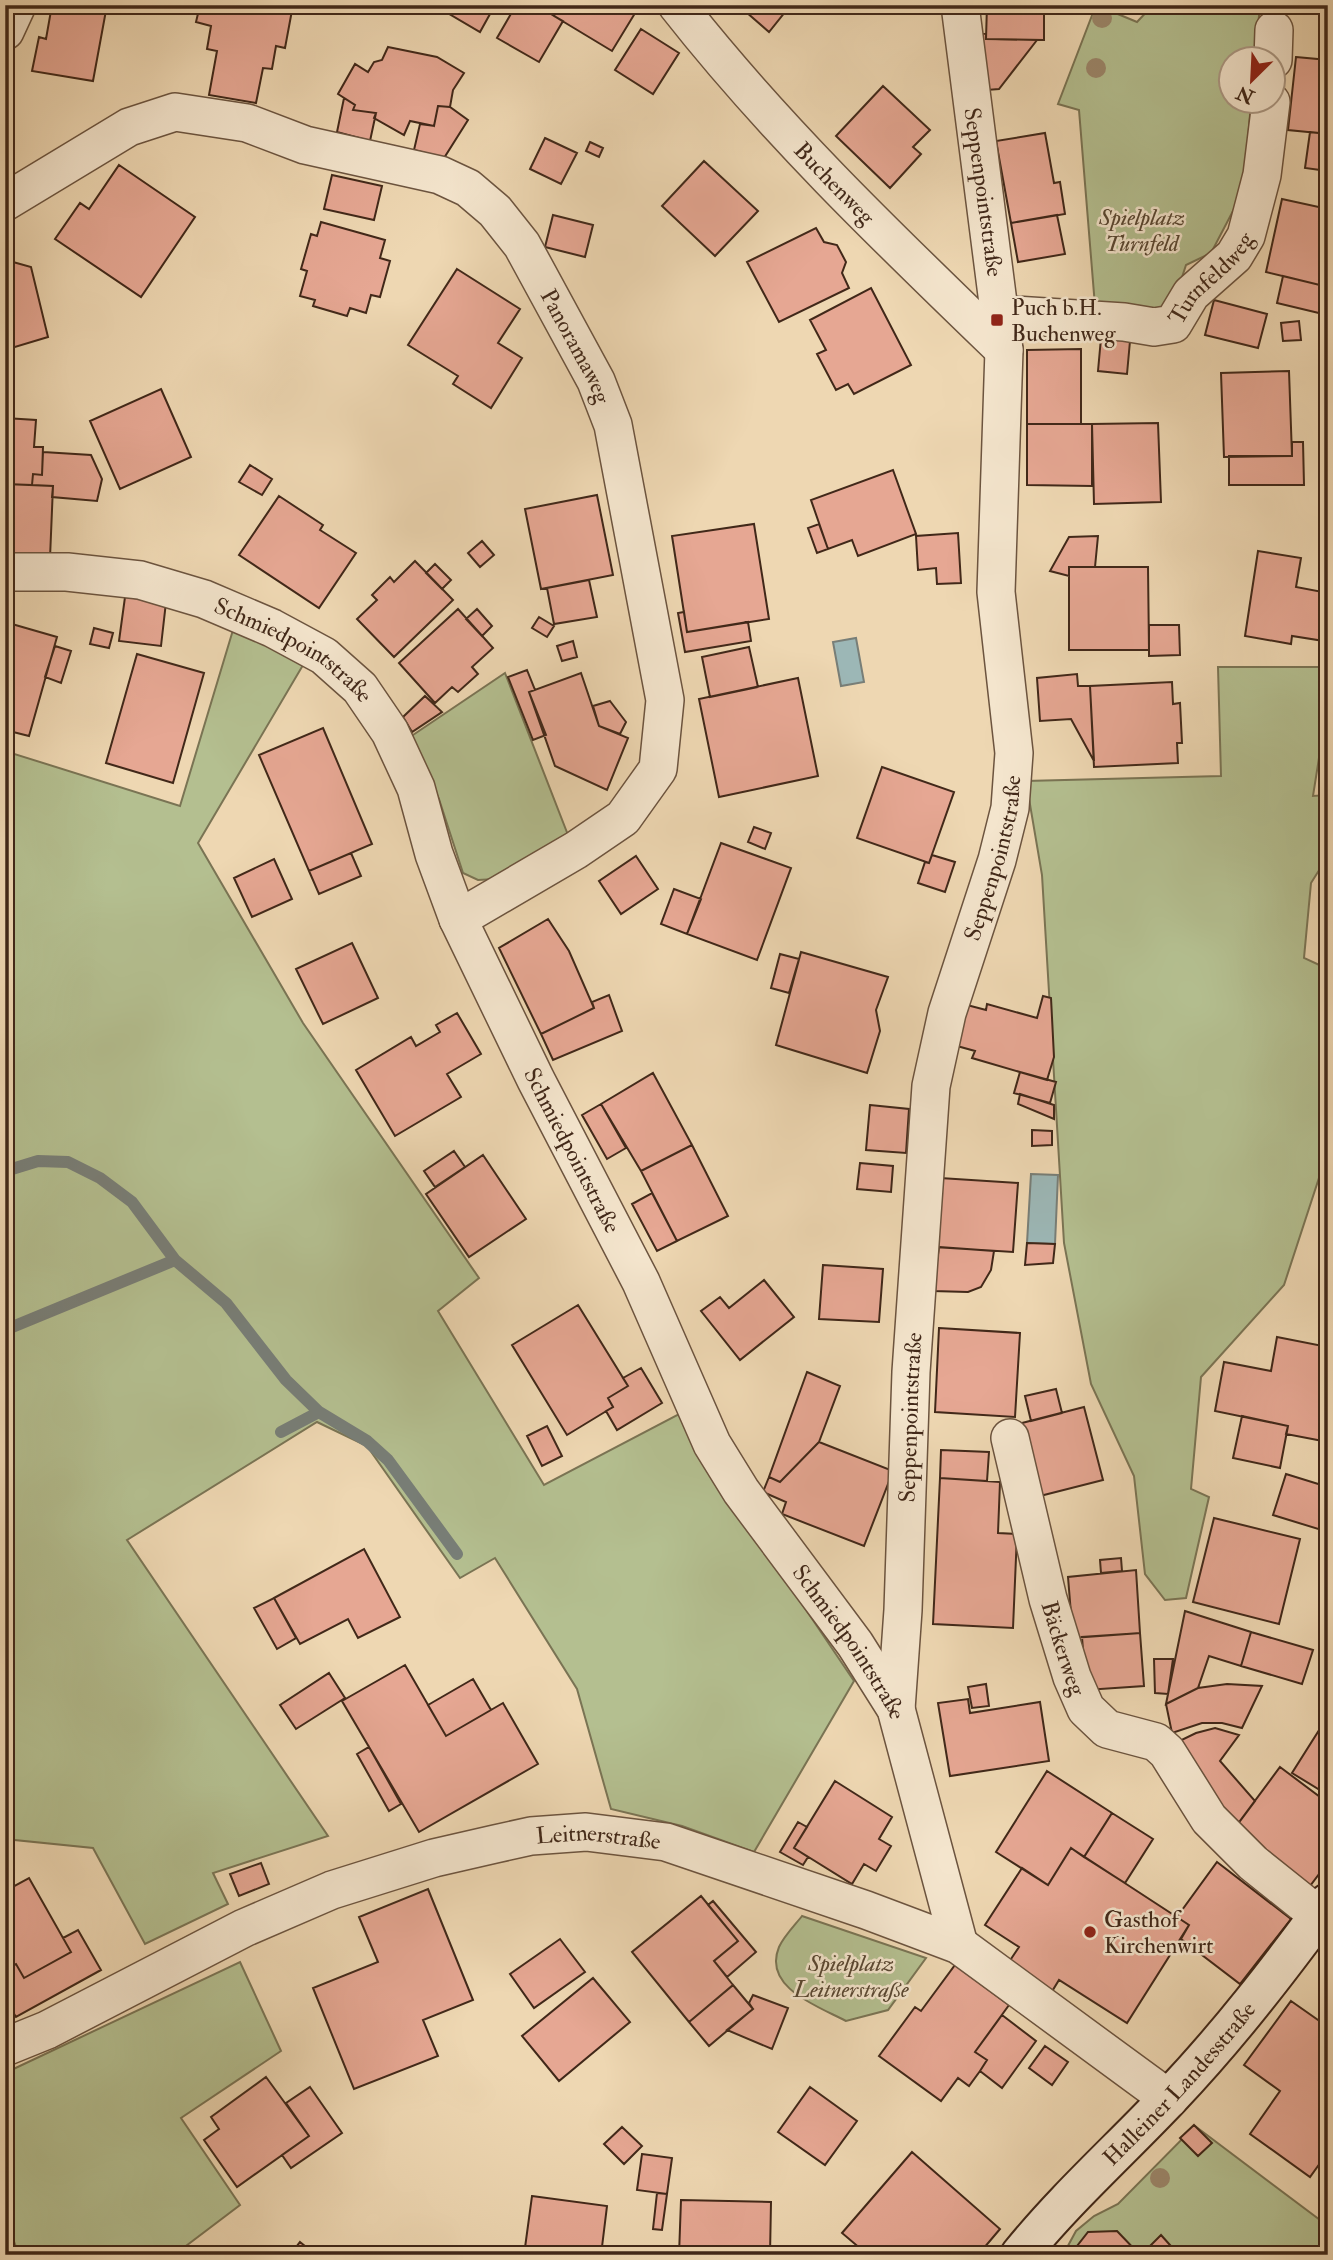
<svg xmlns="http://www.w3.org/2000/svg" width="1333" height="2260" font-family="'IM FELL Double Pica',serif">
  <rect width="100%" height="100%" fill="#eed7b2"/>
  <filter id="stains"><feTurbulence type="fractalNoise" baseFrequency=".00286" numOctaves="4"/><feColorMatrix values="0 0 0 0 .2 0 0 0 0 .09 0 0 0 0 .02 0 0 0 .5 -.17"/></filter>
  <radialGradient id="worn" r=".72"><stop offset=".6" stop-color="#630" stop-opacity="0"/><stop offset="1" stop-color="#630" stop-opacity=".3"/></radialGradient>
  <path fill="#b4bf90" stroke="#7a7454" stroke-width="2" d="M1096 5 1137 22 1153 5H1260L1255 59 1232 60V102H1251L1244 190 1211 253 1186 265 1173 305 1160 313 1095 306 1079 110 1058 104Z
    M233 630 306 660 198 843 303 1023 479 1278 438 1311 544 1485 681 1413 761 1543 854 1681 754 1852 682 1826 611 1809 577 1689 495 1558 460 1578 367 1446 317 1422 127 1540 328 1836 213 1873 228 1904 145 1944 93 1848 5 1839V751L180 806Z
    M1218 667H1328V701L1313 796 1328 795V856L1311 883 1304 958 1328 969V1180L1319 1178 1284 1285 1201 1377 1191 1489 1209 1497 1186 1598 1165 1600 1145 1574 1134 1476 1091 1384 1064 1243 1042 875 1026 781 1221 776Z
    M505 673 568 835 496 879 478 880 463 873 439 799 410 737Z
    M802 1916 926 1958 888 2010 846 2021C820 2007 762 1988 779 1947 784 1936 795 1925 802 1916Z
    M240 1962 281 2051 181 2118 240 2205 174 2255H19L5 2217V2073Z
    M1195 2126 1328 2226V2255H1063L1076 2231 1094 2216 1118 2204Z"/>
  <path fill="#9cb7b6" stroke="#787e77" stroke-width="2" d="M856 638 864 682 841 686 833 642Z
    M1031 1174 1058 1175 1055 1244 1027 1243Z"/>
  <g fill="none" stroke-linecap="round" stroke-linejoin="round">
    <path stroke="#787e77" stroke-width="12" d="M5 1175 12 1169 38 1161 68 1162 100 1178 132 1202 175 1260 226 1303 286 1380 319 1412 367 1441 388 1460 457 1554
      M5 1330 175 1260
      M281 1432 319 1412"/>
  </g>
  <path fill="#e6a793" stroke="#412819" stroke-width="2" d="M52 5H107L93 81 32 71 39 37 46 39Z
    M200 5H293L285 48 276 46 272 69 263 68 256 103 209 95 217 51 207 49 211 26 196 22Z
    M434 5H495L480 32Z
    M516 5H535L563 21 539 62 497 38Z
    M561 5H640L612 51 554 16Z
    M738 5H787L789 7 769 32Z
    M987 5H1044V40L986 39Z
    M641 29 679 53 653 94 615 70Z
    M986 33V39L1037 40 999 89 987 90 978 35Z
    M388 47 437 57 464 73 453 90 450 107 438 106 434 126 410 121 404 135 374 118 376 113 353 110 355 105 338 94 355 64 368 72 374 62 382 60Z
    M1296 57 1328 60V134L1288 130Z
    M883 86 930 130 913 147 921 154 890 188 836 136Z
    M344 98 355 105 353 110 376 113 370 141 337 132Z
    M438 106 450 107 468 120 444 158 414 150 420 124 434 126Z
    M1310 132 1328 134V171L1305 168Z
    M1045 133 1054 183 1060 182 1065 214 1011 223 996 141Z
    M545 138 577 153 561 184 530 169Z
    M590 142 603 148 599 157 586 151Z
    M704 161 758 211 715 256 662 206Z
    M119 165 195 217 141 297 55 239 80 203 89 209Z
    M332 175 382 186 374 220 324 209Z
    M1282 199 1328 209V287L1266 272Z
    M553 215 593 225 585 257 545 247Z
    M1057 215 1065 254 1018 262 1011 223Z
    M321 222 385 240 380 258 390 261 380 297 371 295 366 313 350 308 347 316 313 306 315 300 300 296 307 271 301 269 311 234 317 236Z
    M816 228 824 242 837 245 846 262 842 273 849 288 779 322 747 262Z
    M13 262 31 267 48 337 5 350V267Z
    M457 269 520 309 498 343 522 358 491 408 453 384 458 376 408 345Z
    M1283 276 1328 287 1323 314 1277 303Z
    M871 288 911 365 854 394 848 384 836 390 817 354 826 350 810 320Z
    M1214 300 1267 314 1258 348 1205 335Z
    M1299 321 1301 340 1283 341 1281 323Z
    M1101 338 1130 341 1127 374 1098 371Z
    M1081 349V424H1027V350Z
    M1289 371 1292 456 1224 457 1221 373Z
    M161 389 191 457 120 489 90 421Z
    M5 418 36 420 34 447H43L42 475 33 474 32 485 5 484Z
    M1158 423 1161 502 1094 504 1092 424Z
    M1027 424H1092V486L1027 485Z
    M1292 442H1303L1304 485H1229V456H1292Z
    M43 452 91 455 102 479 97 501 52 497 53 486 32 485 33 474 42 475Z
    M250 465 272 479 262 495 239 482Z
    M893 470 916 534 858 556 852 540 828 549 811 500Z
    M5 484 53 486 50 558 5 555Z
    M597 495 613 575 541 589 525 509Z
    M279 496 323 525 320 530 356 553 319 608 239 555Z
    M754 524 769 619 687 632 672 536Z
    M819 524 828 549 817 553 808 528Z
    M958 533 961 583 937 584 936 568 918 570 916 536Z
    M1098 536 1095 567H1069V576L1050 571 1069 537Z
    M482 541 494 555 480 567 468 553Z
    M1258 551 1301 558 1296 587 1328 593 1324 641 1292 636 1291 644 1245 636Z
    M415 561 453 600 394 657 357 619 377 600 372 595 390 577 394 582Z
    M435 564 451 580 442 589 426 573Z
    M1069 567H1148L1149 650H1069Z
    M589 580 597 617 554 624 547 588Z
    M125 597 166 602 161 646 119 641Z
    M458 609 493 648 472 667 478 674 458 692 452 687 435 703 399 663Z
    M477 609 492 626 482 636 466 619Z
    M684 612 687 632 748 622 751 641 685 652 678 613Z
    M539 617 554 626 547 637 532 628Z
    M5 622 57 637 29 736 5 730Z
    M1149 625H1179L1180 655 1149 656Z
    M94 628 113 633 109 648 90 644Z
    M573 641 577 657 562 661 557 646Z
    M55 646 71 651 61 683 45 677Z
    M749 647 758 687 710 697 702 657Z
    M137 654 204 673 173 783 106 763Z
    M527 670 535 690 529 692 546 735 533 740 508 677Z
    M581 673 599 726 628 738 607 790 555 766 529 692Z
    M1077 674 1078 686H1090L1094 761 1071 719 1040 721 1037 678Z
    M798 678 818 776 719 797 699 699Z
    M1172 682 1173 704 1180 703 1182 743H1177L1178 763 1094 767 1090 686Z
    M425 696 442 712 412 732 403 717Z
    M610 701 626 722 620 734 599 726 593 706Z
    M323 728 372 844 309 871 259 755Z
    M882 767 954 792 929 863 857 838Z
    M754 827 771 833 765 849 748 842Z
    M721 843 791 868 757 960 687 934Z
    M351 853 361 876 319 894 309 871Z
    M932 855 955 862 945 892 918 883 925 862 929 863Z
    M636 856 658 889 621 914 599 881Z
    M274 859 292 899 252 917 234 878Z
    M674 889 701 899 687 934 661 924Z
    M548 919 569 951 594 1008 541 1034 499 948Z
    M1328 929V955L1320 952Z
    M352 943 378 998 323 1024 296 969Z
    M801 952 888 977 876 1010 880 1031 867 1073 776 1045Z
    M780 954 799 959 789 993 771 988Z
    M609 995 622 1031 553 1060 541 1034 594 1008 592 1002Z
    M1043 996 1051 998 1054 1057 1047 1080 972 1058 975 1051 957 1046 967 1005 986 1010 987 1004 1037 1018Z
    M457 1013 481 1054 447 1074 461 1097 395 1136 356 1070 411 1037 416 1046 440 1032 436 1025Z
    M1020 1072 1056 1082 1050 1103 1014 1093Z
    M653 1073 692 1145 641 1171 601 1104Z
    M1020 1094 1054 1105V1119L1018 1104Z
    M601 1104 626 1148 607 1159 582 1115Z
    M870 1105 909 1109 906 1153 866 1150Z
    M1032 1130 1052 1131V1145L1032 1146Z
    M692 1145 728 1216 677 1241 641 1171Z
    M454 1151 465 1167 435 1187 424 1171Z
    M483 1155 526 1219 469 1257 426 1194Z
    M860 1163 893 1166 891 1192 857 1189Z
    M940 1178 1018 1183 1013 1252 935 1247Z
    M652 1193 677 1241 657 1251 632 1204Z
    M1027 1243 1055 1244 1053 1263 1025 1265Z
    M939 1247 994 1251 991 1270 981 1287 968 1292 933 1291Z
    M823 1265 883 1269 879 1322 819 1319Z
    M764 1280 794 1317 740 1360 701 1311 720 1297 729 1308Z
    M578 1305 628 1386 608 1398 613 1407 567 1435 512 1345Z
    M939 1328 1020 1333 1015 1417 935 1412Z
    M1277 1337 1328 1347V1442L1286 1434 1288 1426 1215 1411 1224 1362 1271 1371Z
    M641 1368 662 1403 617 1430 606 1411 613 1407 608 1398 628 1386 623 1378Z
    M807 1372 840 1386 819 1442 780 1482 769 1477Z
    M1056 1389 1062 1413 1031 1421 1025 1396Z
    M1084 1407 1103 1480 1040 1496 1022 1423Z
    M1242 1416 1288 1426 1280 1468 1233 1458Z
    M547 1426 562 1456 542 1466 527 1436Z
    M819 1442 893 1471 864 1546 782 1514 786 1502 763 1492 769 1477 780 1482Z
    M941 1450 989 1452 987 1481 940 1478Z
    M1286 1474 1328 1487V1532L1273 1515Z
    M940 1478 1000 1482 998 1533 1017 1534 1013 1628 933 1624Z
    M1214 1518 1300 1539 1279 1624 1193 1602Z
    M364 1549 400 1617 358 1638 348 1619 300 1644 274 1598Z
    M1121 1558 1122 1571 1101 1573 1100 1560Z
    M1136 1570 1140 1633 1073 1638 1068 1577Z
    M274 1598 296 1638 277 1649 254 1608Z
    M1185 1611 1251 1632 1241 1666 1209 1656 1198 1688 1166 1704Z
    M1251 1632 1313 1650 1302 1684 1241 1666Z
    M1140 1633 1144 1686 1086 1690 1082 1637Z
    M1154 1659H1173L1168 1694 1155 1693Z
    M405 1665 446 1736 503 1703 538 1764 419 1832 342 1701Z
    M329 1673 345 1698 296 1729 280 1705Z
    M473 1679 491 1710 446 1736 428 1705Z
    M986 1684 989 1706 972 1708 968 1687Z
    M1227 1684 1262 1686 1242 1728 1222 1723H1202L1172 1733 1166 1704 1198 1688Z
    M968 1699 970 1713 1040 1702 1049 1761 950 1776 938 1703Z
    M1328 1716V1795L1292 1773Z
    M1215 1728 1239 1735 1220 1761 1255 1801 1234 1829 1169 1746 1196 1733Z
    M369 1747 401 1804 389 1811 357 1754Z
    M1280 1767 1328 1803V1862L1307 1890 1231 1833Z
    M1047 1771 1112 1813 1084 1857 1071 1848 1048 1885 996 1852Z
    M835 1781 892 1817 879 1839 891 1846 876 1871 864 1864 852 1884 794 1848Z
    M1112 1813 1153 1839 1125 1883 1084 1857Z
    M798 1822 807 1827 794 1848 808 1857 803 1865 780 1852Z
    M1071 1848 1189 1925 1127 2023 1059 1980 1051 1993 1007 1965 1019 1947 985 1925 1022 1868 1048 1885Z
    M1217 1862 1291 1919 1240 1984 1181 1939 1189 1925 1177 1917Z
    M261 1863 269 1884 239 1896 230 1874Z
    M29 1878 71 1952 24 1978 16 1964 5 1970V1891Z
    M428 1889 473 2000 423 2020 438 2056 354 2089 313 1988 378 1962 359 1917Z
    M701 1896 738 1941 714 1961 733 1985 689 2022 632 1952Z
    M713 1901 756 1952 727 1977 714 1961 738 1941 708 1905Z
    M78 1930 101 1970 16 2017 5 1999V1970L16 1964 24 1978 71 1952 63 1938Z
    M560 1939 585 1972 534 2008 510 1974Z
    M955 1965 1009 2005 975 2052 987 2060 980 2071 969 2086 958 2078 941 2101 879 2056 915 2007 921 2011Z
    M593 1978 630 2022 559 2081 522 2036Z
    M733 1985 753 2009 709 2046 689 2022Z
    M753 1995 788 2008 772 2049 727 2030 753 2009 749 2003Z
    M1291 2001 1328 2027V2152L1310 2177 1250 2134 1280 2091 1244 2065Z
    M1002 2015 1036 2041 1002 2088 980 2071 987 2060 975 2052Z
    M1045 2046 1068 2062 1052 2085 1029 2068Z
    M266 2077 309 2136 237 2187 204 2140 219 2129 211 2117Z
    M310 2087 342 2133 291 2168 282 2155 309 2136 286 2103Z
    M810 2087 857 2121 825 2165 778 2132Z
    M1194 2125 1212 2143 1198 2156 1180 2138Z
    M622 2127 642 2146 624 2164 604 2144Z
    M912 2152 1000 2229 978 2255H868L842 2233Z
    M642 2154 672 2158 667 2194 637 2190Z
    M657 2193 667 2194 662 2230 653 2229Z
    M532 2196 607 2206 601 2255H524Z
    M681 2200 771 2202 770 2255H679Z
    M1117 2231 1140 2255H1070L1088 2232Z
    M1161 2235 1179 2255H1141Z
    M300 2242 316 2255H290Z"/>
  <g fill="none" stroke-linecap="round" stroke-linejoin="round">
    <defs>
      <g id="minor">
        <path id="s1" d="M677 5C775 130 890 240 1004 350"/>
        <path d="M5 31 17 5"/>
        <path d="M1273 60 1274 30"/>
        <path id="s2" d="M5 202 129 127 175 112 247 123 305 145 440 175 468 188 495 211 522 245 596 381 613 425 665 700 658 769 623 818 576 850 458 919"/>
        <path id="s3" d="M1000 314 1124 322 1154 327 1173 324 1191 294 1234 256 1246 236 1262 175 1271 102"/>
        <path id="s4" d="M5 572H67L140 580 204 599 272 628 324 656 360 688 390 732 416 788 434 854 458 919 536 1080 641 1282 712 1444 741 1491 855 1644 896 1709 959 1945"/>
        <path id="s5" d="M1010 1438 1048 1599 1072 1677 1086 1709 1107 1729 1156 1742 1167 1752 1209 1819 1253 1863 1328 1923"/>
        <path id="s6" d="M896 1709 903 1610 911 1372 931 1086 947 1013 997 860 1010 808 1014 753 996 592 1004 350 960 5"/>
        <path id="s7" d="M5 2047 47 2030 244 1928 332 1890 434 1858 495 1844 531 1836 586 1832 666 1842 866 1910 959 1945 1169 2099"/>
      </g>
      <g id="secondary">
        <path id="s8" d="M1020 2255C1066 2198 1120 2150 1170 2097 1228 2036 1278 1971 1328 1903"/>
      </g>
    </defs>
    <use href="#minor" stroke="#6c543f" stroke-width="40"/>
    <use href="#secondary" stroke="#412819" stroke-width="42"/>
    <use href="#minor" stroke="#f4e5cd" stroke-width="37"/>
    <use href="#secondary" stroke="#f4e5cd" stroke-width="38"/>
  </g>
  <g fill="#9c876b">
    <circle cx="1102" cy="18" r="10"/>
    <circle cx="1096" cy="68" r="10"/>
    <circle cx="1160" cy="2178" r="10"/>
  </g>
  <g fill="#8f2418" stroke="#f4e5cd" stroke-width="2.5">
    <rect x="990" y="313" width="14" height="14" rx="3.5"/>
    <circle cx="1090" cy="1932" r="7"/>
  </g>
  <g text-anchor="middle" stroke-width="5" stroke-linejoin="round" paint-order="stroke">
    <g font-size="23" fill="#412819" stroke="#f4e5cd">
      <text dy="8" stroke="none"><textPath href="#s1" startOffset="238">Buchenweg</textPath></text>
      <text transform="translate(984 192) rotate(82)" y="8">Seppenpointstraße</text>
      <text dy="8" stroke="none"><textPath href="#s3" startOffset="234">Turnfeldweg</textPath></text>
      <text dy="8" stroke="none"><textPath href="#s2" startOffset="691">Panoramaweg</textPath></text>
      <text dy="8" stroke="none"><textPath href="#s4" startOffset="306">Schmiedpointstraße</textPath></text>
      <text dy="8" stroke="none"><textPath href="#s6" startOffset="861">Seppenpointstraße</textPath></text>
      <text dy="8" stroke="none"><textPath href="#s4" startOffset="894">Schmiedpointstraße</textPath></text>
      <text dy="8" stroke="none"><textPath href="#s6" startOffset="292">Seppenpointstraße</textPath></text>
      <text dy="8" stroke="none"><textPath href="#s4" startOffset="1461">Schmiedpointstraße</textPath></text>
      <text dy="8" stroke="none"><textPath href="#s5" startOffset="217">Bäckerweg</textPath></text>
      <text dy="8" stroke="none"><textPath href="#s7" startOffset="637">Leitnerstraße</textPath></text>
      <text dy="8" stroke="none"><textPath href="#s8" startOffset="234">Halleiner Landesstraße</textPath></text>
    </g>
    <g font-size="23" font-style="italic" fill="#584631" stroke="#f4e5cd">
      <text x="1142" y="225">Spielplatz<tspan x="1142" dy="26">Turnfeld</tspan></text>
      <text x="851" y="1971">Spielplatz<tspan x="851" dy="26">Leitnerstraße</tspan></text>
    </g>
    <g font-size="23" fill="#412819" stroke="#f4e5cd" text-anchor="start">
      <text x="1011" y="315">Puch b.H.<tspan x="1011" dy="26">Buchenweg</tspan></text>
      <text x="1104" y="1927">Gasthof<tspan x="1104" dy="26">Kirchenwirt</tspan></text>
    </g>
  </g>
  <rect width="1333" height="2260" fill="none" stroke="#eed7b2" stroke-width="28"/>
  <rect x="7" y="7" width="1319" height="2246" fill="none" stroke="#412819" stroke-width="3.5"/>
  <rect x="14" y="14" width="1305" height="2232" fill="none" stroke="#412819" stroke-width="2"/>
  <g transform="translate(1252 80) rotate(204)"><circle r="33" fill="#f4e5cd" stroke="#ac9985" stroke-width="2"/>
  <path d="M0-5L12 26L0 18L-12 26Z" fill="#8f2418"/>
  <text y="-10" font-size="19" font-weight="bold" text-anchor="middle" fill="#412819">N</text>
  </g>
  <rect width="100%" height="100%" filter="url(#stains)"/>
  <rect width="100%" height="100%" fill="url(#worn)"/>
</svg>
